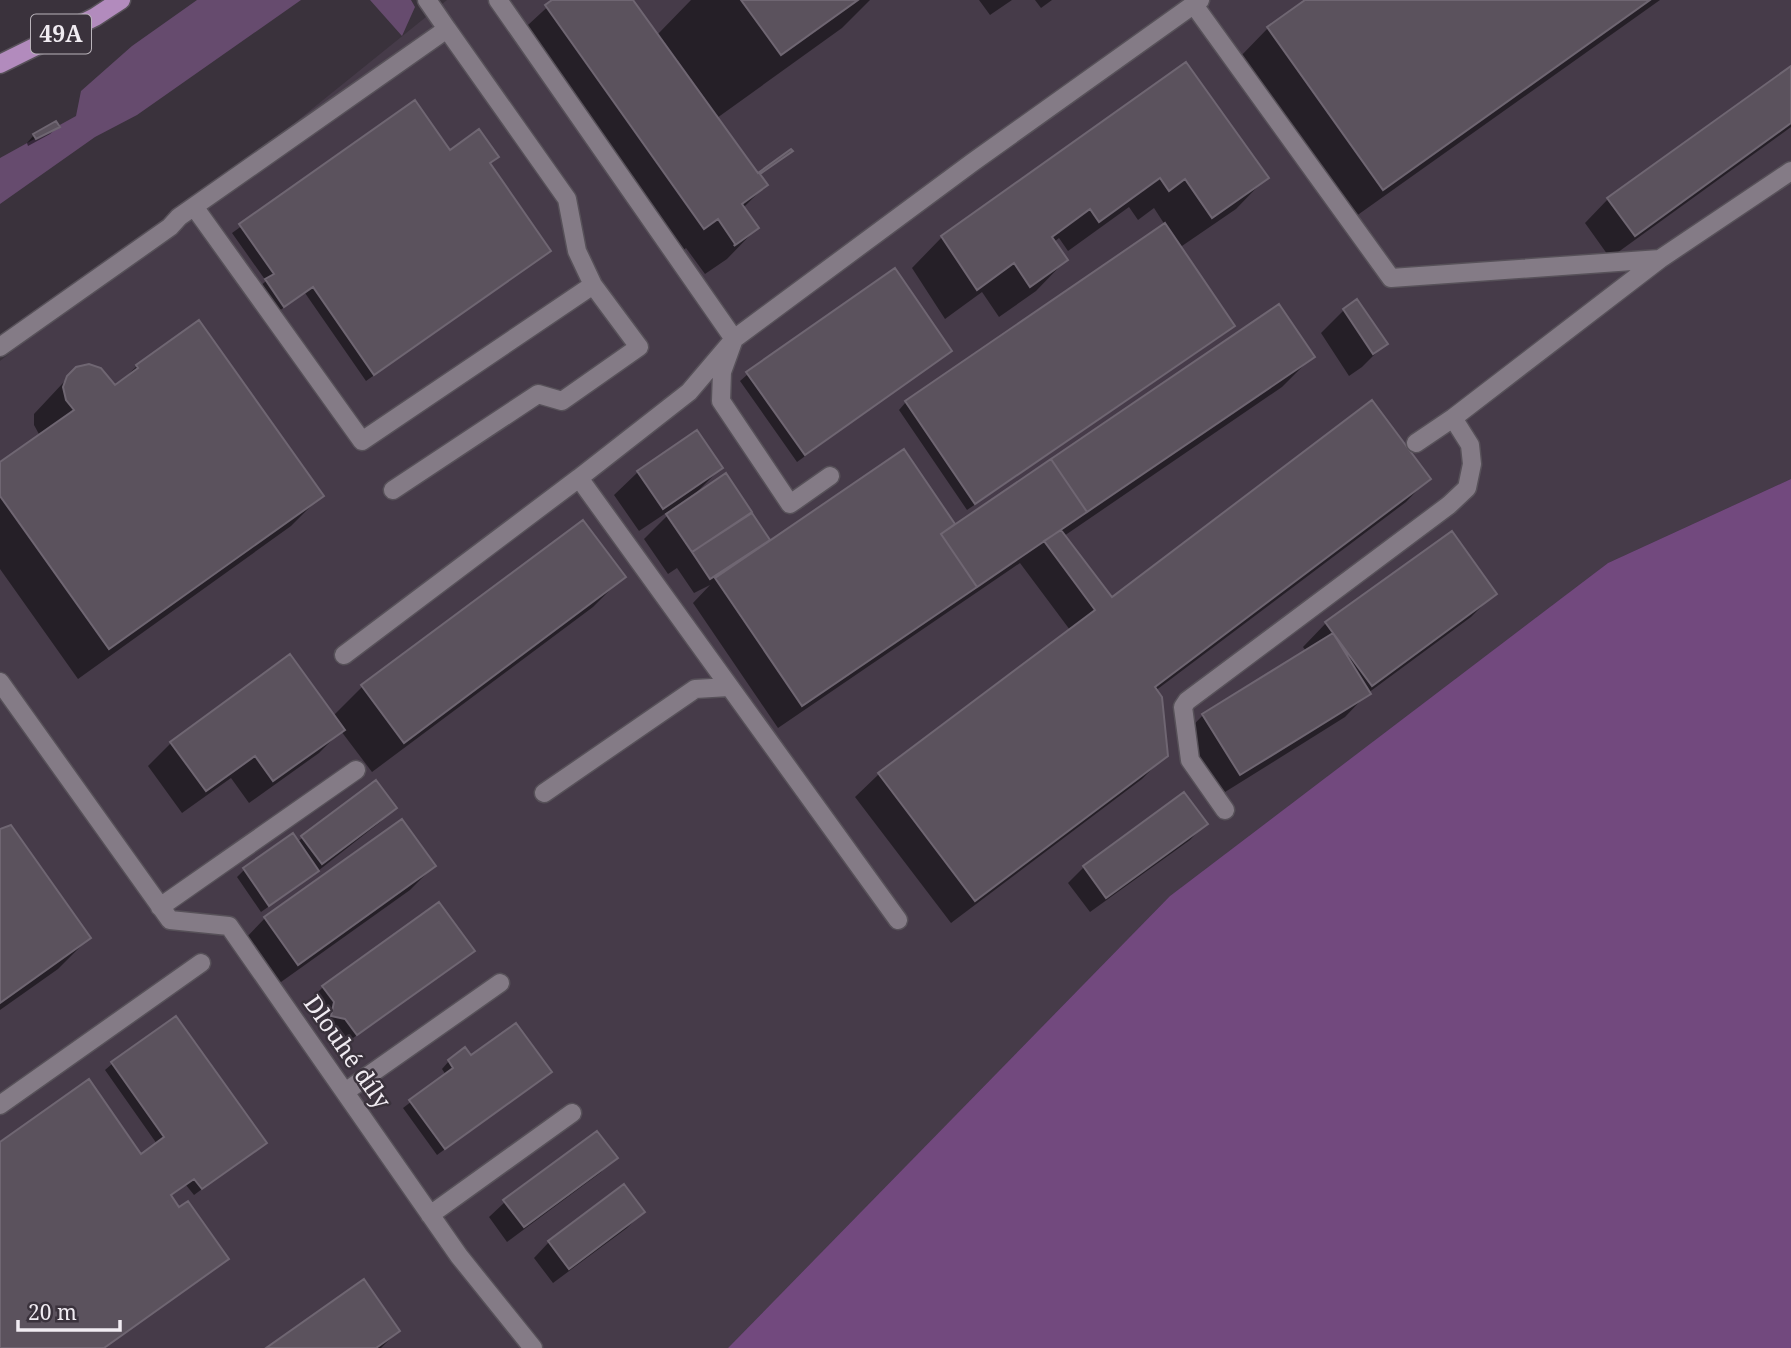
<svg xmlns="http://www.w3.org/2000/svg" width="1791" height="1348" font-family="'Noto Serif',serif">
  <rect width="100%" height="100%" fill="#3a323c"/>
  <path fill="#463b49" d="M447 0H1791V479L1608 563 1170 896 728 1348H0V361Z"/>
  <path fill="#664b6e" d="M197 0H301L137 115 95 137 0 204V158L76 116 81 91 132 46Z
    M370 0H411L415 7 402 36Z"/>
  <path fill="#72497e" d="M1791 479V1348H728L1170 896 1608 563Z"/>
  <path fill="#0007" d="M555 0H632L657 35 691 0H870L842 28 717 118 766 185 743 208 757 228 727 259 705 274 686 248 673 259 515 37Z
    M979 0H1012L990 15Z
    M1035 0H1052L1041 8Z
    M1308 0H1660L1352 219 1238 59 1268 28Z
    M1186 65 1266 178 1236 209 1179 248 1233 325 1226 333 967 510 899 410 906 402 1165 225 1154 208 1138 220 1129 207 1068 251 1059 238 1054 242 1066 260 1036 291 999 317 982 292 945 319 912 268 942 237Z
    M1791 68V127L1610 258 1585 223 1608 199Z
    M415 102 450 152 496 157 489 164 549 251 366 381 305 293 276 313 258 288 266 281 232 233Z
    M58 127 50 134 28 146 27 143 34 135Z
    M1344 310 1385 344 1362 367 1349 376 1321 333Z
    M950 351 797 462 740 381 748 374Z
    M1313 356 1282 387 1064 536 1111 599 1429 478 1406 502 1155 691 1166 755 1142 779 951 923 855 797 879 774 1070 630 1020 563 778 728 693 603 710 585 694 593 677 568 668 574 644 539 670 513 669 511 639 531 614 495 638 472 721 468 694 495 750 511 741 520 752 515 770 543 903 452 955 527Z
    M137 366 321 496 291 526 78 679 0 569V464L40 436 34 425V414L77 368 115 387Z
    M583 523 623 577 593 607 372 772 341 731 319 753 249 803 231 778 182 813 148 766 171 743 333 716 362 687Z
    M1494 594 1471 617 1368 693 1345 717 1217 797 1180 739 1203 715 1306 651 1303 647 1326 623Z
    M376 782 395 808 379 823 309 878 261 912 237 877 244 870 297 842Z
    M1205 824 1190 840 1090 912 1068 883 1084 867Z
    M0 830 89 938 58 969 0 1010Z
    M434 866 410 890 274 987 242 942 265 918Z
    M472 951 349 1041 338 1026 325 1023 327 1010 316 994 323 987Z
    M471 1057 549 1072 437 1155 403 1108 446 1075 442 1069 449 1061Z
    M113 1063 264 1143 194 1195 186 1185 170 1196 179 1209 227 1259 104 1348H0V1144L141 1156 157 1144 105 1070Z
    M615 1158 600 1173 507 1242 489 1217 505 1202Z
    M643 1212 627 1228 553 1283 534 1258 549 1242Z
    M398 1331 381 1348H269Z"/>
  <path fill="#5b525d" stroke="#6f6672" stroke-width="2" d="M552 0H633L758 173 791 149 793 151 760 174 768 185 742 204 759 228 734 246 735 244 718 219 704 229 545 5Z
    M741 0H858L781 55Z
    M1305 0H1650L1383 190 1267 27Z
    M1186 62 1269 178 1212 218 1185 179 1169 191 1160 178 1099 222 1090 209 1052 237 1068 260 1030 287 1014 263 977 290 941 236Z
    M1791 66V123L1635 236 1607 198Z
    M415 100 450 150 479 129 499 157 490 163 551 251 374 375 313 287 284 307 265 279 274 274 239 224Z
    M56 121 60 127 36 139 33 134Z
    M1165 223 1235 326 975 504 905 401Z
    M895 268 952 351 805 455 746 372Z
    M1357 299 1388 344 1373 354 1343 309Z
    M1279 304 1315 357 1087 512 1051 459Z
    M199 320 324 496 109 649 0 496V462L74 410 66 400 63 387 67 376 76 367 89 364 101 368 115 385 138 368 136 365Z
    M1372 400 1431 479 1155 687 1162 697 1168 756 975 901 878 773 1095 610 1044 541 1061 530 1112 597Z
    M697 430 723 468 663 509 637 471Z
    M904 449 955 524 941 534 977 587 802 706 715 578Z
    M1051 459 1087 512 977 587 941 534Z
    M726 473 752 512 692 552 666 514Z
    M752 513 770 540 710 579 692 552Z
    M583 520 626 577 404 743 361 685Z
    M1452 531 1497 594 1372 686 1325 622Z
    M1333 633 1371 694 1240 775 1202 714Z
    M290 654 345 730 273 781 255 756 206 791 170 742Z
    M376 780 397 808 322 864 301 836Z
    M1184 792 1208 824 1106 898 1083 866Z
    M402 819 436 866 298 965 264 917Z
    M11 825 91 938 0 1003V829Z
    M293 833 319 871 269 906 243 868Z
    M439 902 475 951 357 1035 345 1019 331 1016 334 1002 322 986Z
    M176 1016 267 1143 202 1189 194 1179 171 1195 179 1207 188 1201 229 1259 104 1348H0V1142L89 1079 141 1154 164 1137 111 1062Z
    M516 1023 552 1072 445 1149 409 1100 453 1068 448 1060 465 1047 471 1055Z
    M597 1131 618 1158 524 1227 503 1200Z
    M624 1184 645 1212 569 1269 548 1241Z
    M364 1279 400 1331 376 1348H266Z"/>
  <g fill="none" stroke-linecap="round" stroke-linejoin="round">
    <defs>
      <path id="minor" d="M498 0 734 339 689 392 579 478 898 920
        M1194 5 1391 278 1660 259 1453 418 1416 443
        M195 208 362 441 593 285 577 251 567 199 447 29
        M1660 259 1791 171
        M0 347 170 227 179 217 447 29 427 0
        M830 476 790 504 721 401 722 372 734 339 973 162 1200 0
        M393 490 538 394 562 401 639 347 593 285
        M344 655 579 478
        M0 682 170 920 229 926 459 1256 533 1348
        M544 793 695 689 729 687
        M1225 810 1190 760 1183 707 1187 701 1449 505 1467 488 1472 464 1470 445 1453 418
        M160 907 356 770
        M345 1092 500 983
        M0 1105 201 963
        M430 1215 572 1113"/>
      <path id="major" d="M0 64 95 17 121 0"/>
    </defs>
    <use href="#minor" stroke="#575159" stroke-width="21"/>
    <use href="#major" stroke="#575159" stroke-width="21"/>
    <use href="#minor" stroke="#847b86" stroke-width="18"/>
    <use href="#major" stroke="#b28bbd" stroke-width="18"/>
  </g>
  <g text-anchor="middle" stroke-width="5" stroke-linejoin="round" paint-order="stroke">
    <rect fill="#3a323c" stroke="#bab4bb" stroke-width="2" x="31" y="14.5" width="60" height="39" rx="5"/>
    <g font-size="23" font-weight="bold" fill="#f1ecf2">
      <text x="61" y="42">49A</text>
    </g>
    <g font-size="24" fill="#f1ecf2" stroke="#3a323c">
      <text transform="translate(347 1052) rotate(55)" y="8">Dlouhé díly</text>
    </g>
  </g>
  <path d="M18 1320v10h102v-10" fill="none" stroke="#f1ecf2" stroke-width="3.5"/>
  <text x="28" y="1320" font-size="21" fill="#f1ecf2" stroke="#3a323c" stroke-width="5" paint-order="stroke">20 m</text>
</svg>
